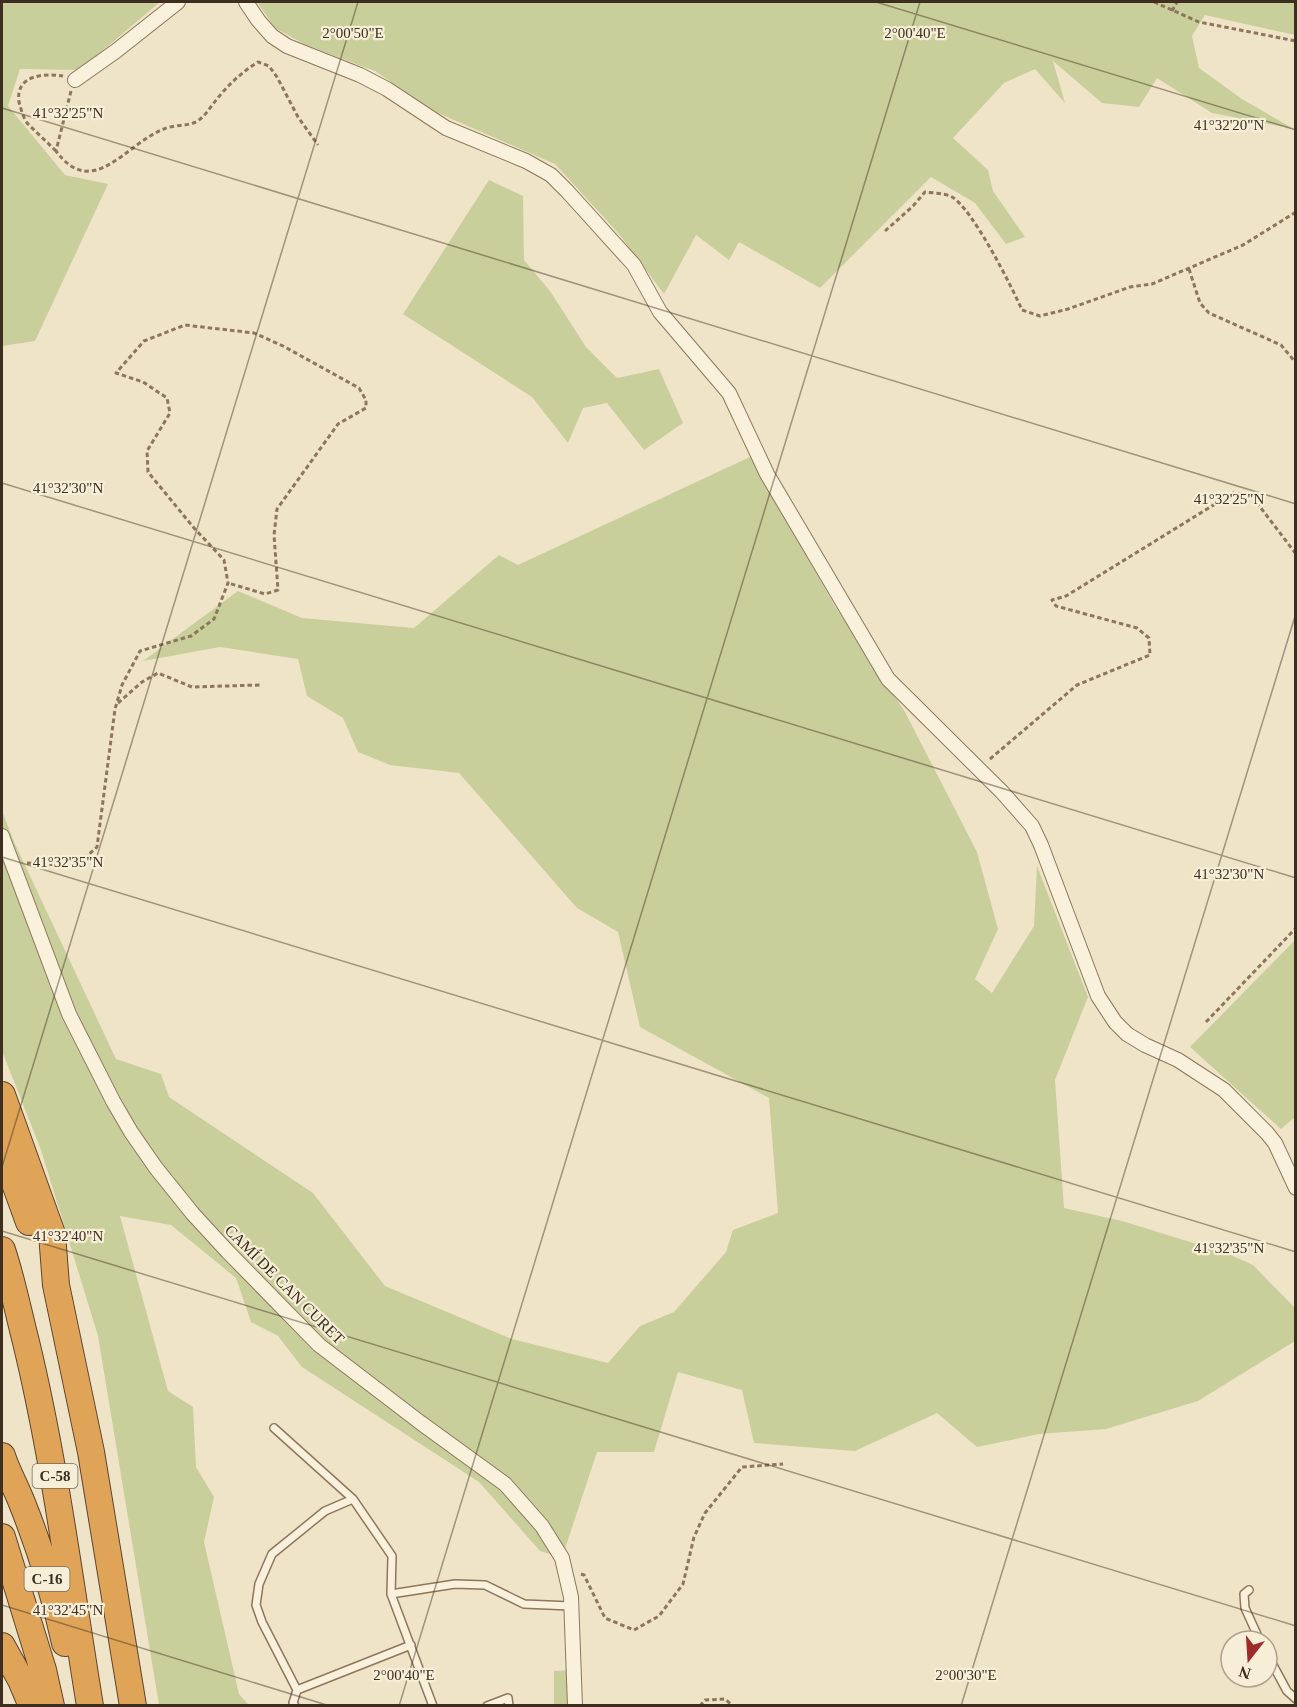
<svg xmlns="http://www.w3.org/2000/svg" width="1297" height="1707" font-family="'Times New Roman',serif">
  <rect width="100%" height="100%" fill="#f0e4c8"/>
  <path fill="#c9cf9b" d="M2 2H160L80 70 20 69 8 106 65 175 108 184 35 341 2 346Z
    M257 2H1295V35L1205 15 1192 36 1199 68 1242 99 1294 129 1212 113 1157 78 1139 107 1102 103 1053 61 1065 103 1035 69 1004 83 953 138 988 170 993 191 1025 237 1006 244 975 203 931 177 820 288 739 242 729 260 696 235 664 294 619 234 555 164 438 113 375 71 306 45 275 28Z
    M489 180 523 196 524 260 550 291 586 347 617 378 659 369 683 423 644 450 607 403 583 408 568 443 532 397 403 314Z
    M750 457 836 608 905 712 977 852 998 929 975 979 992 993 1034 926 1037 866 1088 997 1055 1080 1064 1208 1122 1221 1226 1253 1253 1265 1295 1308V1341L1198 1401 1106 1429 1039 1434 977 1447 937 1413 855 1451 754 1443 742 1390 678 1372 654 1452H597L562 1558 540 1551 479 1482 302 1367 278 1336 251 1322 236 1278 171 1225 120 1216 168 1391 193 1407 196 1467 214 1497 204 1542 239 1694 249 1705H159L98 1336 41 1150 2 1051V811L15 844 116 1059 161 1074 169 1097 313 1193 385 1286 512 1339 608 1363 640 1326 674 1312 726 1252 733 1230 778 1213 769 1098 640 1027 618 932 577 908 459 773 390 765 358 752 343 718 307 696 298 659 220 647 143 661 238 591 302 618 414 628 499 555 518 565Z
    M1295 940V1117L1281 1129 1190 1047Z
    M573 1670 577 1705 554 1706V1671Z"/>
  <g fill="none" stroke-linecap="round" stroke-linejoin="round">
    <defs>
      <path id="lane" d="M274 1428 353 1499
        M1249 1590 1244 1594 1245 1608 1260 1641
        M1267 1654 1287 1691 1296 1699
        M297 1690 262 1622 256 1605 259 1584 272 1554 325 1511 353 1499 392 1556 391 1594
        M295 1706 293 1703 297 1690 411 1645
        M433 1706 391 1594 455 1584 485 1585 524 1604 571 1606
        M487 1706 508 1698 509 1706"/>
      <path id="street" d="M246 2 258 20 272 36 287 46 360 75 387 89 446 128 526 161 551 175 567 191 634 265 660 312 729 393 767 474 888 679 1002 792 1032 826 1041 845 1098 996 1115 1022 1127 1034 1145 1045 1178 1060 1224 1090 1267 1133 1275 1143 1296 1188
        M75 80 116 51 178 2
        M2 836 69 1014 113 1101 131 1132 156 1168 193 1214 228 1252 319 1345 421 1423 505 1484 542 1526 562 1558 571 1597 575 1706"/>
      <path id="highway" d="M2 1095 52 1234 56 1285 91 1452 133 1706
        M2 1148 29 1222
        M2 1250C12 1280 18 1311 26 1342 55 1462 70 1584 90 1706
        M2 1456C7 1472 16 1487 22 1503 40 1548 55 1596 65 1643
        M2 1537 43 1670 51 1706
        M2 1646 21 1680 32 1706"/>
    </defs>
    <use href="#lane" stroke="#8d765c" stroke-width="10"/>
    <use href="#street" stroke="#8d765c" stroke-width="16"/>
    <use href="#highway" stroke="#5b4430" stroke-width="28"/>
    <path stroke="#8d765c" stroke-width="3" stroke-dasharray="4.5 3" stroke-linecap="butt" d="M1154 2 1199 22 1296 41
      M1172 11 1177 2
      M71 91 56 151C93 201 125 144 164 129 174 124 190 127 199 120 206 115 211 106 217 99 228 85 242 72 258 62L269 66 277 77 298 117 318 145
      M56 151C47 142 37 133 28 124 23 118 21 109 19 102 15 75 44 73 63 76
      M885 231 913 206 925 192C932 193 945 193 952 197 972 208 1012 287 1022 310L1040 316 1068 309 1130 287 1152 284 1243 245 1296 212
      M1189 269 1200 303 1209 313 1281 345 1296 363
      M118 703 142 682 158 673 192 687 260 685
      M990 759 1077 685 1150 655 1149 638 1137 628 1056 606 1052 600 1066 596 1233 493 1251 495 1296 554
      M27 863 76 866 97 847 115 709 122 685 140 651 191 636 214 619 228 583 224 560 194 528 148 472 147 451 170 413 167 398 143 382 116 373 144 341 185 325 254 333 283 346 359 388 366 400V408L338 424 277 509 274 535 278 590 265 594 228 583
      M1206 1022 1296 928
      M581 1574 584 1575 605 1618 634 1630 659 1616 683 1584 694 1537 705 1513 742 1467 783 1464
      M700 1706 705 1700 725 1699 733 1706"/>
    <use href="#lane" stroke="#faf1dc" stroke-width="7"/>
    <use href="#street" stroke="#faf1dc" stroke-width="14"/>
    <use href="#highway" stroke="#e0a458" stroke-width="26"/>
  </g>
  <path fill="none" stroke="#3d2e20" stroke-width="1.5" stroke-opacity="0.45" d="M876 2 1296 130M2 108 1296 504M2 483 1296 878M2 857 1296 1252M2 1167 358 2M2 1231 1296 1626M2 1605 330 1706M399 1706 920 2M961 1706 1296 613"/>
  <g text-anchor="middle" stroke-width="4.5" stroke-linejoin="round" paint-order="stroke">
    <g fill="#f7eed8" stroke="#756857" stroke-width="1.5">
      <rect x="32.5" y="1464" width="45" height="24" rx="4.5"/>
      <rect x="24.5" y="1567" width="45" height="24" rx="4.5"/>
    </g>
    <g font-size="15" font-weight="bold" fill="#3d2e20">
      <text x="55" y="1481">C-58</text>
      <text x="47" y="1584">C-16</text>
    </g>
    <g font-size="16" fill="#3d2e20" stroke="#f7eed8">
      <text transform="translate(285 1284) rotate(45)" y="6">CAMÍ DE CAN CURET</text>
    </g>
  </g>
  <g font-size="15" text-anchor="middle" fill="#3d2e20" stroke="#f7eed8" stroke-width="4.5" stroke-linejoin="round" paint-order="stroke">
    <text x="353" y="38">2°00'50"E</text>
    <text x="915" y="38">2°00'40"E</text>
    <text x="68" y="118">41°32'25"N</text>
    <text x="1229" y="130">41°32'20"N</text>
    <text x="68" y="493">41°32'30"N</text>
    <text x="1229" y="504">41°32'25"N</text>
    <text x="68" y="867">41°32'35"N</text>
    <text x="1229" y="879">41°32'30"N</text>
    <text x="68" y="1241">41°32'40"N</text>
    <text x="1229" y="1253">41°32'35"N</text>
    <text x="68" y="1615">41°32'45"N</text>
    <text x="404" y="1680">2°00'40"E</text>
    <text x="966" y="1680">2°00'30"E</text>
  </g>
  <rect width="1297" height="1707" fill="none" stroke="#3d2e20" stroke-width="6"/>
  <g transform="translate(1249 1659) rotate(197)"><circle r="28" fill="#f7eed8" stroke="#ada18e" stroke-width="1.5"/>
  <path d="M0-4.5L10 22L0 15L-10 22Z" fill="#9e2a2b"/>
  <text y="-9" font-size="16" font-weight="bold" text-anchor="middle" fill="#3d2e20">N</text>
  </g>
</svg>
